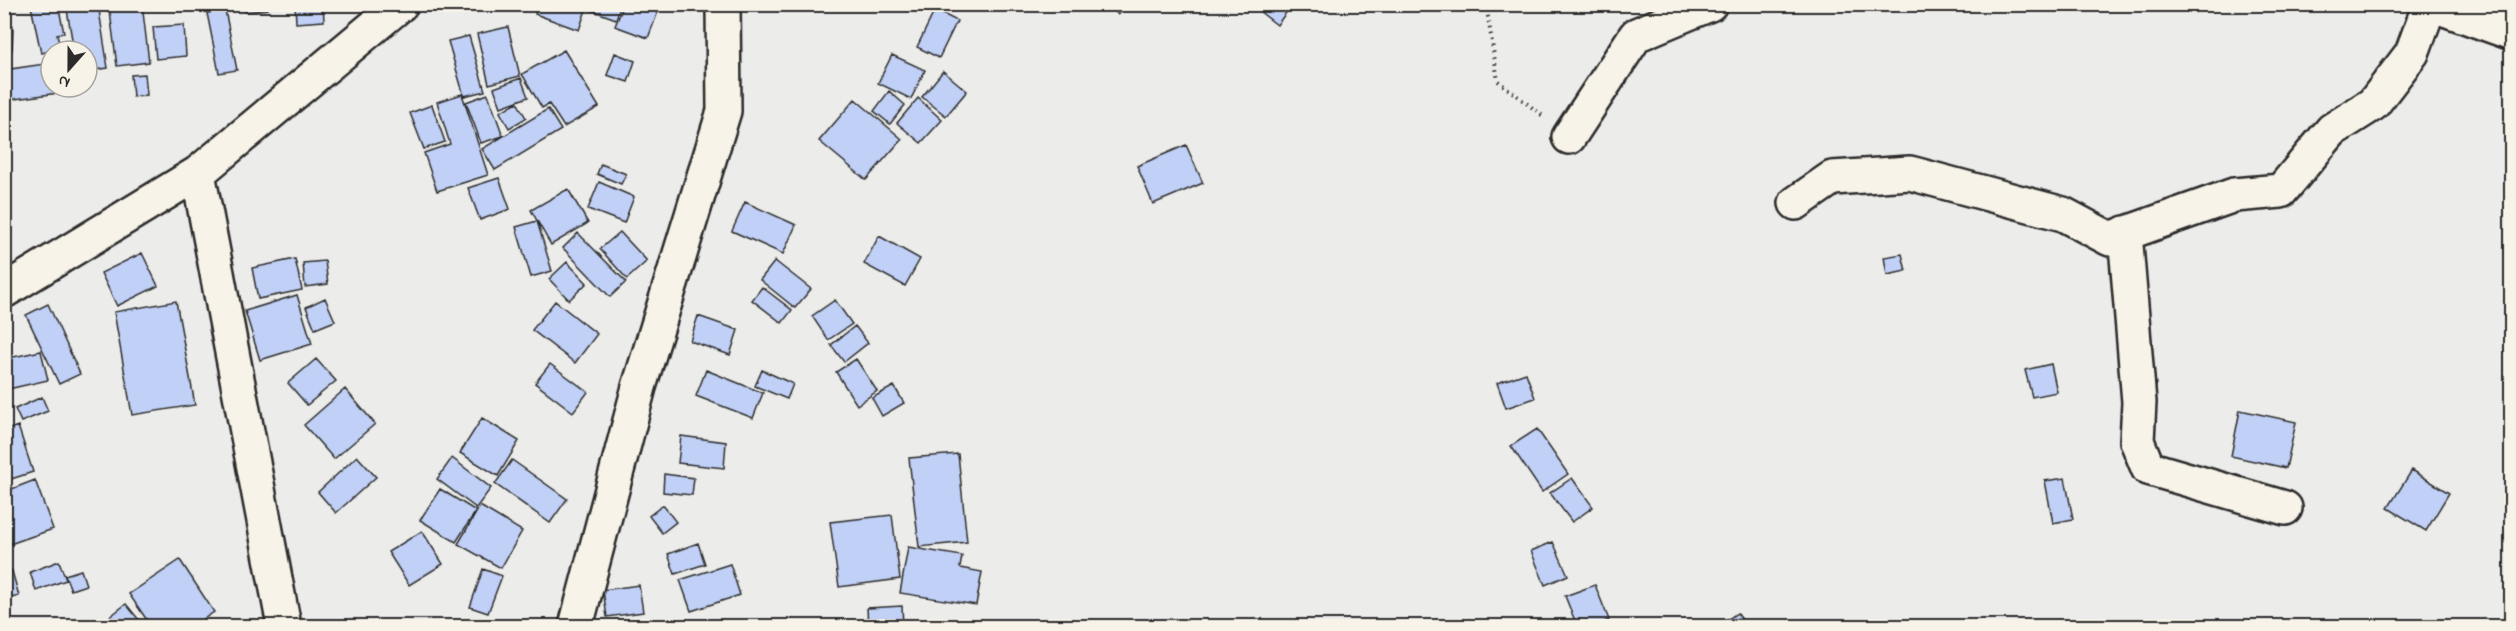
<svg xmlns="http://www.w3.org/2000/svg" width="2516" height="631" font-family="'Indie Flower',sans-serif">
  <rect width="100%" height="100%" fill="#ececeb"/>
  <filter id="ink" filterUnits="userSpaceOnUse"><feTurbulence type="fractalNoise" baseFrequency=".0167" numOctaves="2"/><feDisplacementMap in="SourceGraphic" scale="12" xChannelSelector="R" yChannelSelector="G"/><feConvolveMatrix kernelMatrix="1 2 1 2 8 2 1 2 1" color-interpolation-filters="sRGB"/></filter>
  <g filter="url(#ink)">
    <path fill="#c0d0f6" stroke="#2b2b2b" stroke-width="1.5" d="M39 4H58L64 33 57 34 60 49 41 53 31 6Z
      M66 4H98L108 68 87 71V51H74Z
      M109 4H142L149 62 117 66Z
      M243 4H267L268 9 245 12Z
      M295 4H323L324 21 296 23Z
      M538 4H588L579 30 535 14Z
      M593 4H621L616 19 591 10Z
      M624 4H661L648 38 615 26Z
      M1109 4H1130L1118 15Z
      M1250 4H1281L1288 10 1277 25Z
      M225 10 237 70 219 73 207 13Z
      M935 10 957 21 939 58 917 47Z
      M184 25 186 56 156 59 153 27Z
      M508 27 520 76 489 84 477 34Z
      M4 28 13 29 12 50 4 49Z
      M469 36 485 91 464 96 448 41Z
      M564 50 599 107 564 127 549 104 542 108 522 74Z
      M615 53 635 61 628 82 607 75Z
      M892 55 925 70 911 99 878 83Z
      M51 63V87H57L58 93 8 100 4 70Z
      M943 71 967 91 946 116 922 97Z
      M145 74 147 95 133 97 131 75Z
      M521 78 528 97 501 107 494 88Z
      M889 91 905 105 890 124 874 111Z
      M462 94 488 175 437 191 424 153 450 144 437 102Z
      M488 94 503 136 481 143 466 102Z
      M918 98 942 120 921 143 897 123Z
      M855 99 902 139 866 180 819 141Z
      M517 102 526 118 509 128 500 112Z
      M432 105 445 142 424 149 410 113Z
      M548 109 561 130 495 170 482 149Z
      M1186 145 1203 183 1153 204 1137 166Z
      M601 164 626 174 621 184 597 174Z
      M499 178 510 209 480 220 468 188Z
      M599 182 634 197 624 223 588 209Z
      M568 189 588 223 551 245 531 210Z
      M745 202 796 225 783 254 732 231Z
      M537 221 552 271 531 277 516 227Z
      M620 232 647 261 627 279 600 249Z
      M578 233 626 282 610 297 563 248Z
      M879 236 920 259 905 286 864 264Z
      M142 253 158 286 117 306 101 273Z
      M1902 254 1906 271 1887 275 1884 257Z
      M295 259 302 290 258 299 252 268Z
      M325 261 328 284 305 287 303 263Z
      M775 261 811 289 795 308 760 280Z
      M567 262 587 283 569 300 549 279Z
      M762 287 792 310 782 323 752 300Z
      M297 295 312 344 260 360 245 311Z
      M325 298 335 321 315 329 306 307Z
      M835 300 852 324 828 340 812 316Z
      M176 301 195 405 132 415 114 312Z
      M555 301 597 334 575 363 532 330Z
      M48 304 80 374 59 384 26 315Z
      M698 316 738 330 730 355 690 341Z
      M855 326 868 343 844 362 831 345Z
      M41 351 48 380 4 390V359Z
      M316 359 336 381 307 405 288 383Z
      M856 359 877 391 857 405 836 372Z
      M550 364 588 392 573 412 535 383Z
      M2051 364 2057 392 2032 397 2025 370Z
      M706 370 763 393 753 418 696 396Z
      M762 370 793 384 787 399 755 386Z
      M1526 373 1535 398 1506 408 1497 383Z
      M894 386 904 403 882 416 872 398Z
      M345 389 375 424 334 459 304 425Z
      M42 397 48 411 21 422 15 409Z
      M2240 410 2296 422 2286 468 2231 456Z
      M482 418 519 441 498 476 460 453Z
      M18 426 33 472 8 480 4 468V431Z
      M1537 429 1568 474 1542 492 1511 446Z
      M681 436 726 442 724 468 678 463Z
      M958 454 967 542 919 547 909 458Z
      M357 456 376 477 336 513 318 492Z
      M452 458 491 488 476 508 437 479Z
      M512 460 567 499 550 523 495 484Z
      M2412 470 2449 493 2426 531 2388 508Z
      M664 474 694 478 692 495 663 492Z
      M1572 478 1593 507 1572 522 1550 493Z
      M2065 478 2073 519 2053 523 2045 481Z
      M35 480 53 529 7 545 4 538V492Z
      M440 489 476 511 456 542 420 520Z
      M663 505 676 522 662 533 649 516Z
      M480 506 522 531 501 568 458 544Z
      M892 515 900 579 839 587 830 522Z
      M422 531 443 564 409 585 388 552Z
      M1553 542 1568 575 1545 585 1531 551Z
      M698 543 705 564 675 574 668 554Z
      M908 547 962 556 960 568 982 572 976 605 900 593Z
      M180 560 214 612 193 626H151L129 594Z
      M59 561 66 580 36 591 30 572Z
      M730 564 740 595 691 611 680 580Z
      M483 569 502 576 488 613 470 607Z
      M81 570 86 585 71 590 65 575Z
      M12 571 19 596 4 600V573Z
      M639 585 643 612 607 617 603 590Z
      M1595 585 1609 620 1594 626H1577L1565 596Z
      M126 604 144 626H107L103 622Z
      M902 606 903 626H868L867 608Z
      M1737 613 1747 626H1718Z"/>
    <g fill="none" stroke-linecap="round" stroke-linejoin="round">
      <defs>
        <path id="minor" d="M2431 4 2512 33
          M1569 137 1636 35 1710 4
          M198 173 284 626
          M1796 203 1832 178 1910 173 2063 214 2110 239 2234 195 2281 191 2332 130 2373 104 2412 53 2430 4
          M2125 233 2139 402 2137 441 2148 468 2285 508
          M4 291 198 173 401 4
          M576 626 639 387 724 111 723 4"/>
      </defs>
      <use href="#minor" stroke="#2b2b2b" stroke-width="38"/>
      <path stroke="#2b2b2b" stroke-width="4" stroke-dasharray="1.5 4.5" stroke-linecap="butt" d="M1486 4 1498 81 1543 116"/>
      <use href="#minor" stroke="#f7f3e8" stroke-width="33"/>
    </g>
  </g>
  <rect width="2516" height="631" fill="none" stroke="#f7f3e8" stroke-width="24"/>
  <rect x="12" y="12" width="2492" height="607" fill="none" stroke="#2b2b2b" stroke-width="2" filter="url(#ink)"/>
  <g transform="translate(69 69) rotate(201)"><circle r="28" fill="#f7f3e8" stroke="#a5a39c" stroke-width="1.5"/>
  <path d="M0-4.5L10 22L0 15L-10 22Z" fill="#2b2b2b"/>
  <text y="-9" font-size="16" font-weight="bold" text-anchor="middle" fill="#2b2b2b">N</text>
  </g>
</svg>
